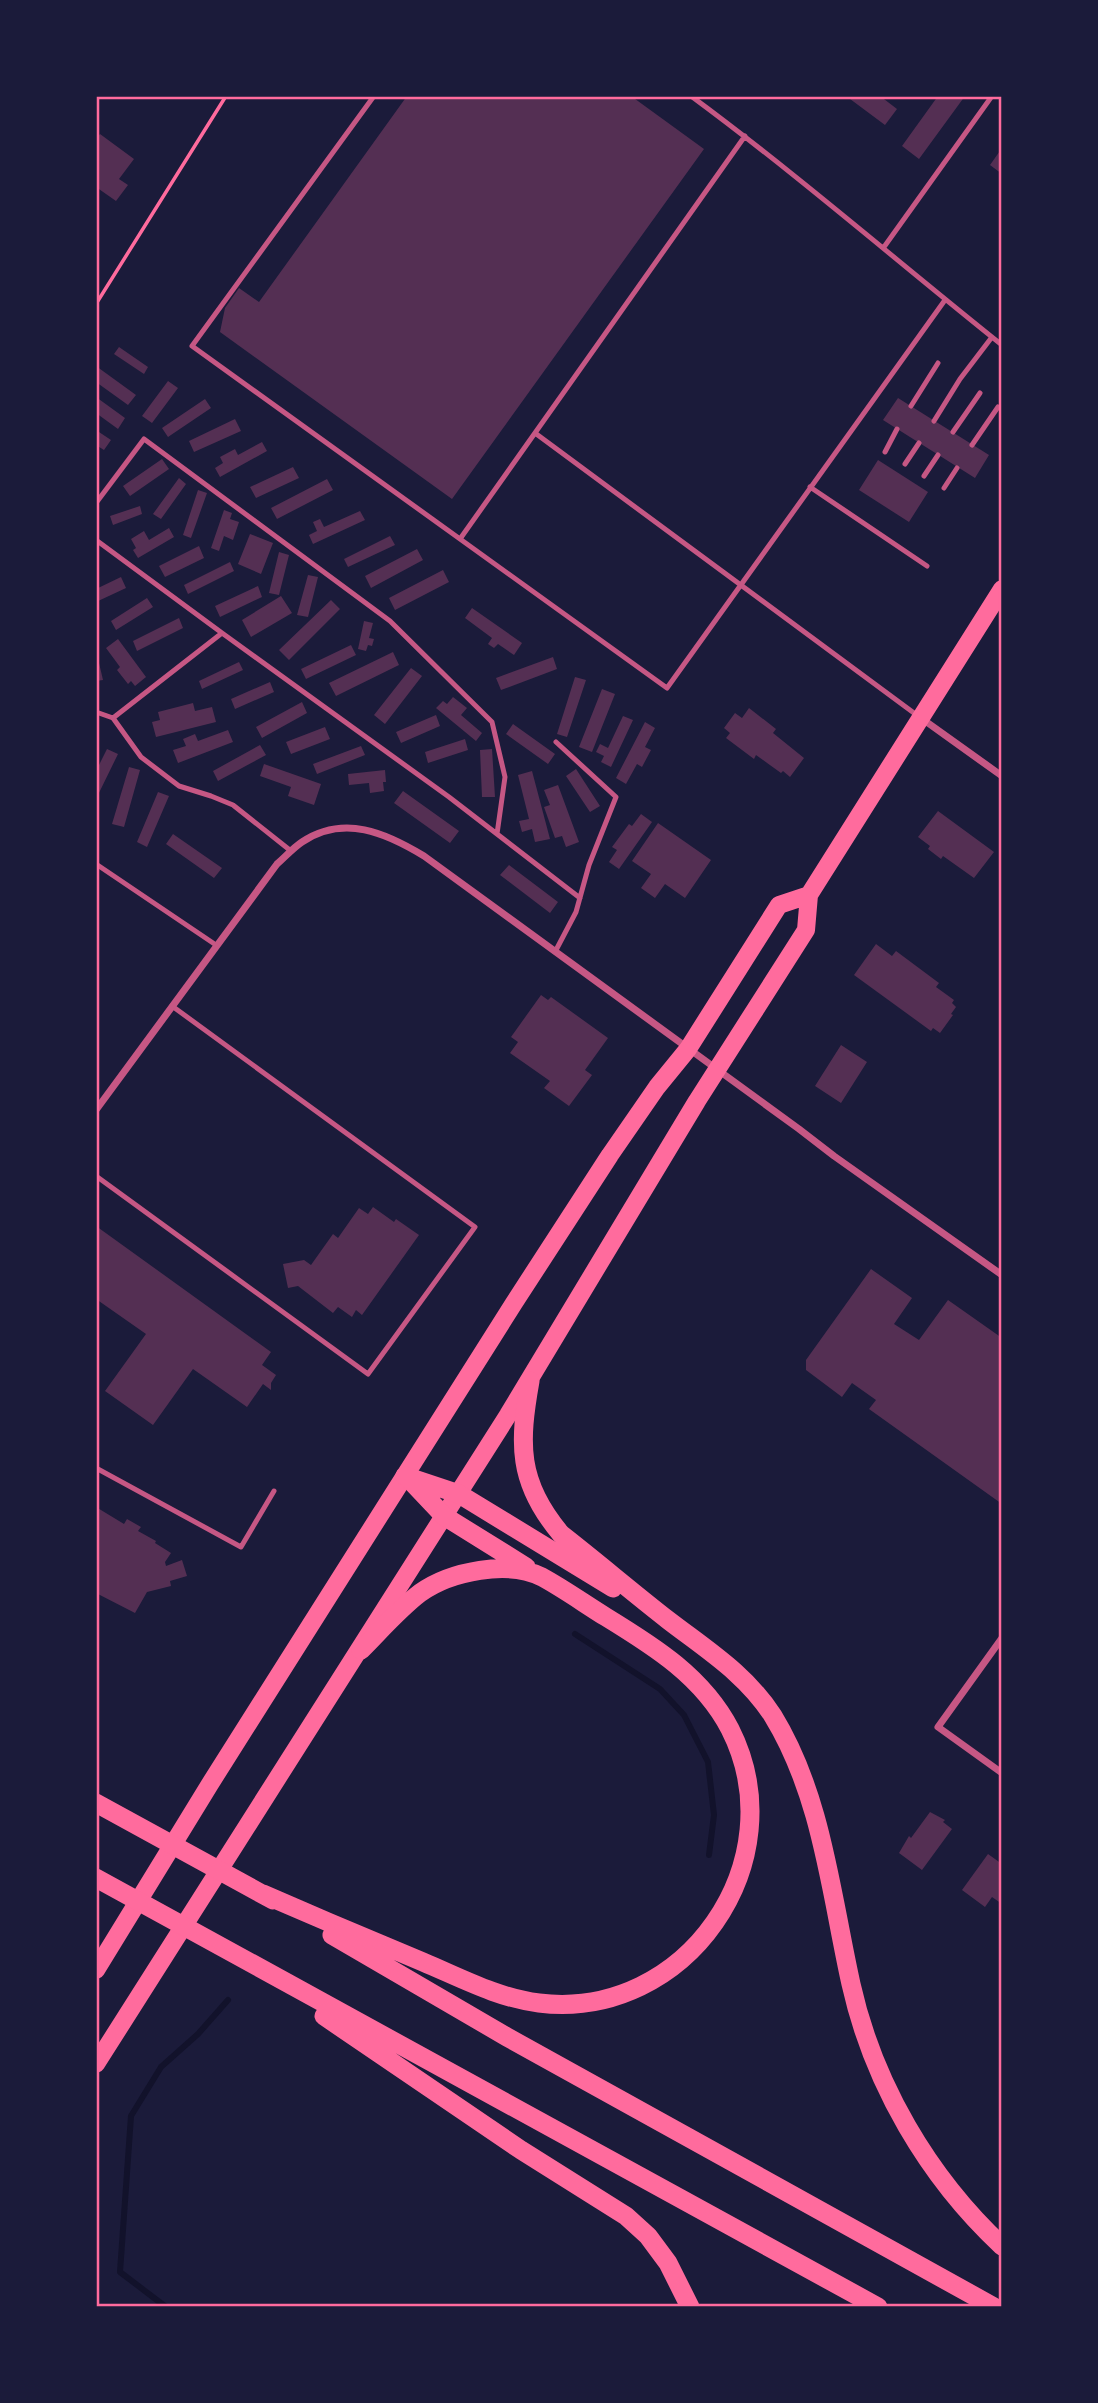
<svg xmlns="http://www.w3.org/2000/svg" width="1098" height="2403" font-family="'Fira Sans',sans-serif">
  <rect width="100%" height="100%" fill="#1b1b3a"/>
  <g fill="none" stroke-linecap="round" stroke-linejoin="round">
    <path stroke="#12122b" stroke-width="6" d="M575 1634 660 1689 684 1715 708 1762 714 1815 709 1855
      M166 2307 120 2272 131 2116 161 2067 198 2034 228 2000"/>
  </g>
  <path fill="#542f53" d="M407 96H631L704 149 452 499 220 332 225 308 239 288 259 302Z
    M846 96H880L897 109 885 125Z
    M938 96H965L919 159 902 146Z
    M100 134 134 159 119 179 128 185 116 201 96 187V139Z
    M1002 148V174L990 165Z
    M119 347 148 367 144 374 114 354Z
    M96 366 136 395 128 405 96 382Z
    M168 381 178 388 152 423 142 416Z
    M96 397 125 418 118 429 96 413Z
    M898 398 989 455 975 478 883 420Z
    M205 399 211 408 168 437 162 428Z
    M235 419 241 431 194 452 189 441Z
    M96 430 111 440 104 450 96 445Z
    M262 442 267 451 220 477 215 468 223 463 220 457 235 449 238 455Z
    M162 459 169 469 130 496 123 486Z
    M878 460 928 492 909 522 859 490Z
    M293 467 299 478 256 498 250 487Z
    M179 478 186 484 161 519 153 514Z
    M327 479 333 490 277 519 271 508Z
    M198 490 207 493 191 538 183 535Z
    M140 506 142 514 113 525 110 516Z
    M224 510 232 513 230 519 239 522 233 540 224 536 219 551 211 548Z
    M360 511 365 520 313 544 309 535 317 531 313 522 320 519 324 527Z
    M169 528 174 537 138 558 133 550 136 548 131 539 144 531 149 540Z
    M250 534 273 543 261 574 238 564Z
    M390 536 395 545 348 567 344 559Z
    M199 546 204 558 165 577 159 566Z
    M417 549 423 560 371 588 365 576Z
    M279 552 289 555 279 595 269 593Z
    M230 562 234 571 188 594 184 585Z
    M443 570 449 582 395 610 389 598Z
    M308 575 318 577 308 617 297 615Z
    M121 577 126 588 96 602V589Z
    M258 586 262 597 220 617 215 606Z
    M281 596 292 613 251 637 242 620Z
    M147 598 153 607 116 630 111 621Z
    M331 600 340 609 289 660 279 650Z
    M472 608 522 643 514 655 498 644 494 648 488 644 492 638 465 618Z
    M179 618 183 628 137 651 133 641Z
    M364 621 373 623 369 638 374 639 372 646 368 645 366 651 358 649Z
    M118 639 146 677 135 686 131 681 128 684 117 670 120 667 106 648Z
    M351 645 356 655 306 679 301 669Z
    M96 650 103 680 96 681Z
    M393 652 399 665 336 696 329 683Z
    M553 657 557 669 501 690 496 678Z
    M239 662 243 670 202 689 199 681Z
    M411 668 422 676 385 724 374 715Z
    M575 677 586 680 567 737 557 734Z
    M270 682 274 692 235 709 231 699Z
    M602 689 615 694 592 752 579 747Z
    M453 697 467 708 461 715 482 733 476 741 436 708 443 701 447 704Z
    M302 702 307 713 262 738 256 727Z
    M193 703 195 711 212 707 216 722 156 737 152 722 160 720 158 712Z
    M749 708 776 729 773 733 804 758 790 777 783 771 781 773 756 755 754 759 726 738 730 733 724 728 735 713 742 718Z
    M436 715 440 726 401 743 396 732Z
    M623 716 633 720 611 767 601 762 604 756 596 752 600 744 608 748Z
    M645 722 655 728 645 747 651 750 642 767 637 764 626 784 616 778Z
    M513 724 555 754 548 764 506 734Z
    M325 727 330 739 291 754 286 742Z
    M228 730 233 742 178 763 173 750 186 746 183 739 195 734 198 741Z
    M465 739 468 750 428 763 425 752Z
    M260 745 266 755 218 781 213 771Z
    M361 746 365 755 317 774 313 764Z
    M107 749 118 754 96 799V771Z
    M492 749 495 797H482L480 750Z
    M264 764 321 784 314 805 288 796 291 787 260 776Z
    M129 767 140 770 124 827 112 824Z
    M576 769 600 806 590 812 566 776Z
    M385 770 386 782H383L384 791 370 793 369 783 349 785 348 774Z
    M532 771 550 839 535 842 532 829 522 832 519 821 529 819 518 775Z
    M558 785 579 842 566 847 562 836 555 838 544 807 550 805 544 790Z
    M403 791 459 831 450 843 394 803Z
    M158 792 169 796 147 847 137 842Z
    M938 811 994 852 974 878 943 856 941 859 928 849 930 846 918 837Z
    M641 814 652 822 619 869 609 862 617 850 612 847 629 824 632 826Z
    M658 823 711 860 685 898 665 884 655 898 641 888 651 874 632 861Z
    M173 834 222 868 214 878 166 844Z
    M509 865 558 902 550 913 500 875Z
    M876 944 892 956 896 951 939 983 936 987 954 1000 952 1003 956 1007 951 1014 953 1015 940 1033 933 1028 931 1031 854 975Z
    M541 995 548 1000 551 997 608 1038 585 1070 592 1075 569 1106 544 1088 550 1081 510 1053 518 1042 511 1037Z
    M841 1045 867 1062 841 1103 815 1086Z
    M373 1207 394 1222 396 1219 419 1235 362 1315 356 1310 352 1317 338 1307 333 1313 298 1286 288 1288 283 1264 304 1260 311 1265 333 1234 338 1238 359 1208 368 1214Z
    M96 1226 271 1352 262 1365 276 1375 271 1383V1390L263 1384 247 1407 193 1369 153 1425 105 1391 146 1334 96 1299Z
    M871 1269 912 1298 894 1324 919 1340 948 1300 1002 1338V1504L869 1409 876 1400 852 1383 842 1397 806 1370V1360Z
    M96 1507 124 1524 127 1519 141 1527 138 1531 156 1541 155 1543 171 1553 165 1562 166 1566 182 1560 187 1576 170 1581 171 1586 147 1592 135 1613 96 1593Z
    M930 1812 945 1820 943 1822 952 1829 922 1870 899 1853 909 1836 911 1838Z
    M988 1854 1002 1864V1904L992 1897 985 1907 962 1890Z"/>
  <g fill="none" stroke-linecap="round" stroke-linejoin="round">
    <path stroke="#ff6b9d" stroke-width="3.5" d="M96 304 226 96"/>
    <path stroke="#c65784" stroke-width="5" d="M374 96 192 346 667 688 945 300
      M691 96C798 175 898 262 1002 345
      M884 247 992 96
      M911 406 938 363
      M934 421 960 379 992 337
      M953 432 980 393
      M535 433 918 716
      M972 445 998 407
      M885 452 897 429
      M905 464 919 443
      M924 476 938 455
      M810 487 927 566
      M944 488 957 468
      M96 503 144 439 390 621 492 722 505 777 497 834
      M460 539 745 136
      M96 540 222 633
      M1002 710V733
      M96 712 113 718 222 633 449 797 580 898
      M113 718 141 757 179 786 211 796 233 805 291 851
      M96 864 216 945
      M555 952 576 912 589 865 616 797 556 742
      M96 1176 368 1374 475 1227 172 1006
      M96 1468 241 1547 274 1491"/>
    <path stroke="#c65784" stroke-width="7" d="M921 718 1002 776
      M96 1110 277 864C285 857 293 848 302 842 344 814 386 833 424 856L799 1129 834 1156 1002 1275
      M1002 1638 938 1727 1002 1773"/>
    <path stroke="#ff6b9d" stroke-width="18" d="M96 1970 210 1784 514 1303 610 1155 657 1087 688 1049 779 905 809 895
      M96 2064 508 1415 697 1101 806 930 809 895 1002 589"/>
    <path stroke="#ff6b9d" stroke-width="19" d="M530 1381C519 1443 517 1482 561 1534 597 1562 632 1592 668 1620 707 1650 746 1674 773 1716 822 1796 831 1894 851 1984 873 2083 928 2177 1002 2246
      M405 1476 459 1494 613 1588
      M409 1479 444 1516 526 1567
      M96 1803 273 1900
      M96 1878 878 2307
      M263 1894C316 1917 370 1940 423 1962 461 1978 498 1998 539 2003 686 2021 797 1861 730 1729 703 1677 655 1647 606 1617 585 1604 564 1589 542 1577 508 1560 451 1571 420 1593 399 1609 380 1631 361 1650
      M332 1935 507 2037 994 2307
      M324 2016 521 2150 626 2216 648 2236 668 2263 690 2307"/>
  </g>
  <rect width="1098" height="2403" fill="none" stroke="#1b1b3a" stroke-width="196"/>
  <rect x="98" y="98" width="902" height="2207" fill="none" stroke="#ff6b9d" stroke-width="2.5"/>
</svg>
